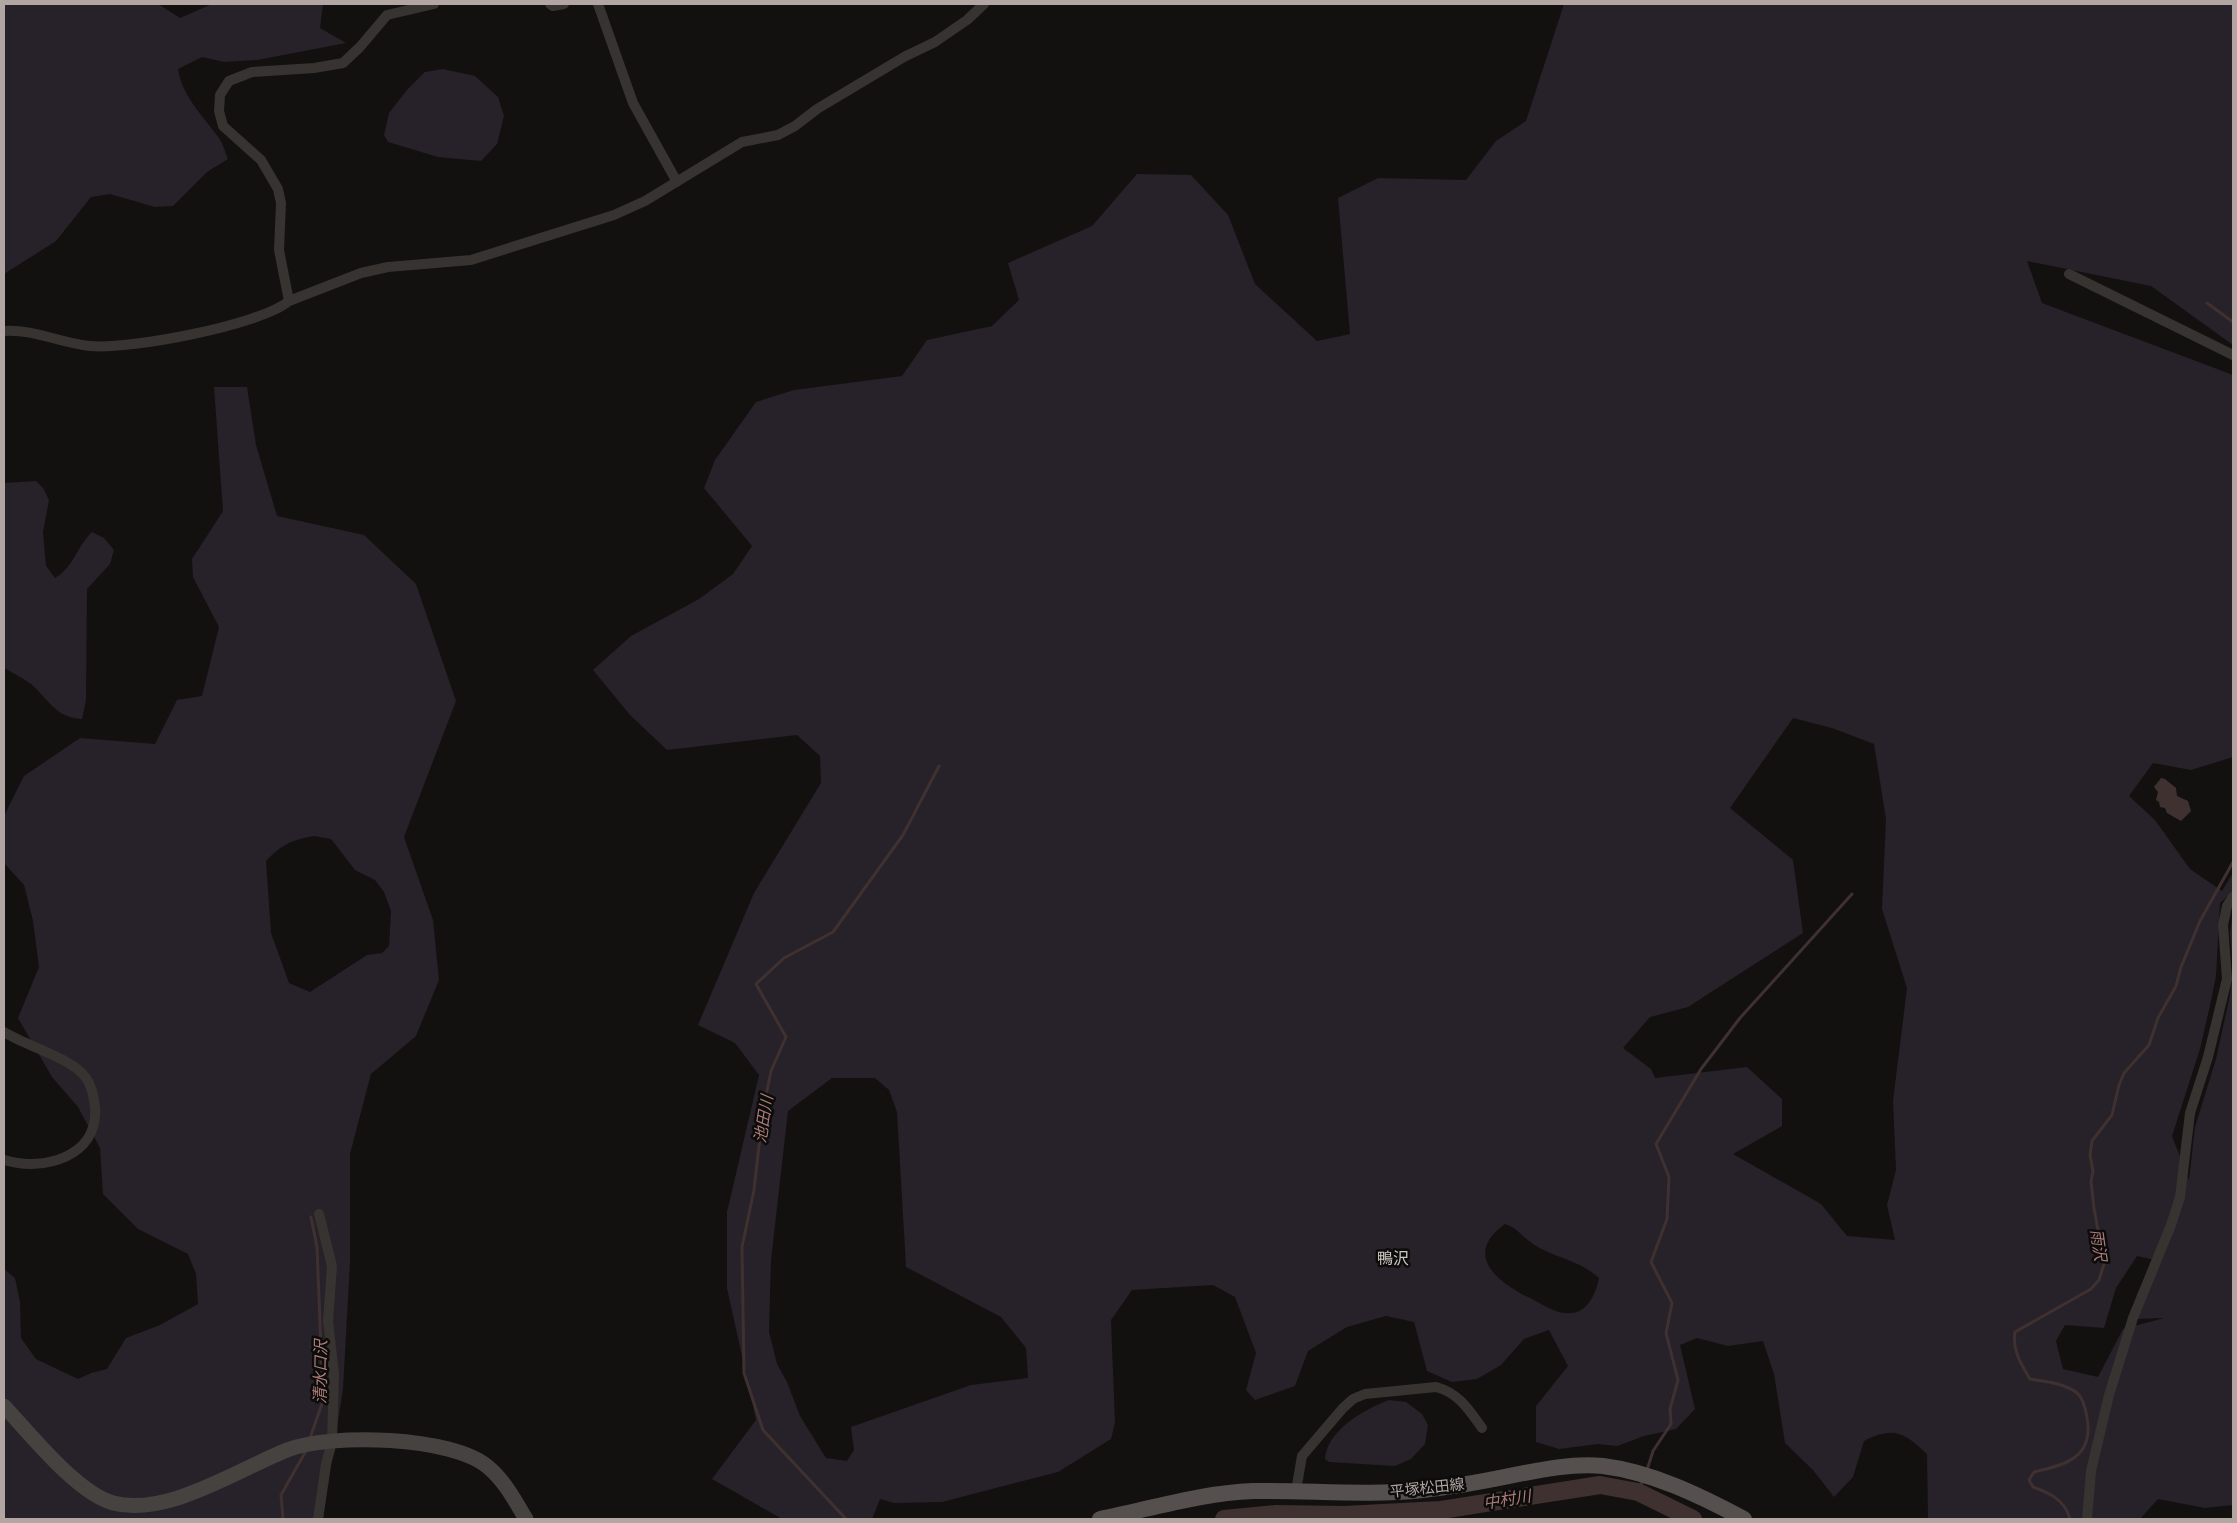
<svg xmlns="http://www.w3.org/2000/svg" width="2237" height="1523" font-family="'Space Grotesk','Noto Sans JP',sans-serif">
  <rect width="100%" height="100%" fill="#121110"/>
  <path fill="#272129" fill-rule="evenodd" d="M4 4H158L180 18 212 4H323L320 28 346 43 257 60 224 62 202 57 178 69C182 96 203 116 219 138 223 144 225 152 228 159L207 172 173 206 155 207 110 194 91 197 56 241 4 274Z
    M1564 4H2233V345L2151 286 2027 261 2042 303 2233 375V757L2191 770 2153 763 2129 796 2155 820 2190 869 2222 891 2233 873V892L2220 903 2216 976 2211 1001 2200 1049 2172 1136 2189 1180 2195 1127 2216 1059 2230 995 2233 970 2230 933 2233 912V1505L2205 1508 2158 1499 2140 1519H1928L1927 1454C1904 1432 1893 1426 1864 1441L1853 1477 1834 1497 1813 1470 1785 1443 1774 1374 1763 1341 1728 1346 1697 1338 1680 1345 1695 1409 1676 1429 1644 1436 1617 1446 1598 1444 1559 1449 1536 1442V1406L1568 1366 1549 1330 1524 1339 1501 1365 1477 1379 1452 1382 1427 1371 1414 1322 1386 1316 1347 1327 1308 1351 1295 1386 1255 1400 1246 1390 1256 1353 1235 1297 1213 1285 1132 1290 1111 1320 1115 1423 1111 1439 1058 1472 942 1502 894 1503 880 1499 872 1519H782L712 1479 756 1420 727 1288V1212L759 1075 735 1043 698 1025 754 893 821 783 820 756 797 735 667 750 630 715 593 670 631 636 699 599 733 574 752 546 704 488 715 460 756 402 794 390 902 376 927 340 992 326 1019 300 1008 263 1092 226 1137 174 1191 175 1228 215 1255 284 1317 341 1350 334 1338 198 1378 178 1466 180 1496 141 1526 121ZM1793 718 1832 728 1874 744 1886 819 1882 909 1907 988 1893 1101 1896 1170 1887 1205 1895 1240 1847 1236 1821 1204 1733 1154 1782 1126V1099L1747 1067 1655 1078 1651 1069 1623 1048 1650 1017 1688 1007 1803 933 1793 860 1730 808ZM832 1078H875L889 1090 897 1112 906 1267 1001 1317 1026 1348 1028 1378 971 1385 851 1427 854 1450 847 1461 826 1458 800 1416 787 1382 777 1364 769 1332 771 1260 788 1111ZM1505 1224C1519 1229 1521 1236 1533 1244 1554 1258 1580 1260 1599 1278 1597 1289 1590 1308 1577 1312 1561 1317 1547 1307 1534 1300 1501 1285 1460 1256 1505 1224ZM2137 1256 2160 1261 2137 1319 2164 1318 2123 1329 2098 1377 2063 1369 2056 1341 2065 1325 2104 1328 2116 1288Z
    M443 69 475 76 498 97 504 116 497 144 481 161 438 157 388 142 384 135 389 113 407 90 425 72Z
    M214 387H247L256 445 277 516 364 535 416 584 456 701 404 837 433 920 439 980 416 1036 371 1074 350 1154V1262L343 1389 323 1519H4V1269L15 1278 20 1302 21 1338 36 1359 78 1379 91 1373 107 1369 126 1338 160 1325 198 1304 196 1274 188 1254 138 1229 103 1194 100 1148 78 1107 52 1077 18 1018 39 967 33 921 24 885 4 863V816L24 776 80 738 155 744 177 700 202 696 219 627 193 577 192 559 223 511ZM314 836 331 839 355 870 375 880 384 892 391 911 389 946 382 953 367 955 310 992 289 983 271 933 266 861C282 844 292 840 314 836Z
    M36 481 43 488 49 500 43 532 46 566 55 578C74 567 77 546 92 532L104 538 114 550 110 564 87 589 86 700 82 719C56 718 49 700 31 684 23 678 13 673 4 668V483Z
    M1389 1400 1406 1402 1422 1414 1428 1425 1425 1444 1411 1459 1395 1466 1329 1462 1325 1459C1327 1430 1365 1409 1389 1400Z"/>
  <path fill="#3f3130" d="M2161 778 2165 779 2176 788 2177 796 2188 801 2191 811 2181 821 2167 813 2165 808 2160 807 2159 802 2156 800 2158 792 2154 787Z"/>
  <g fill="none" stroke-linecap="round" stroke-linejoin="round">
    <path stroke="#3f3130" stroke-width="3" d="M2207 303 2233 322
      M310 1438 323 1401 317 1247 311 1217
      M1647 1470 1653 1451 1671 1424 1670 1409 1678 1380 1666 1333 1672 1303 1651 1262 1667 1219 1669 1177 1656 1144 1701 1069 1740 1018 1852 894
      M1638 1492 1643 1480
      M283 1519 281 1495 307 1449
      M846 1519 763 1430 744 1373 742 1247 754 1190 763 1110 771 1071 786 1037 756 984 784 958 833 932 903 835 939 766
      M2070 1519C2065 1500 2050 1493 2033 1487L2029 1480 2034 1472C2066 1465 2094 1457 2087 1418 2086 1411 2083 1398 2077 1393 2064 1383 2046 1382 2030 1379 2021 1364 2012 1350 2015 1332L2091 1289 2099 1280 2104 1264 2094 1208 2091 1182 2093 1171 2090 1155 2092 1141 2112 1115 2119 1085 2124 1073 2149 1045 2158 1018 2176 986 2181 967 2200 921 2233 862"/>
    <path stroke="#3f3130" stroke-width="18" d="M1224 1519 1276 1514 1344 1515 1441 1510 1600 1485 1638 1492 1693 1519"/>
    <path stroke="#363331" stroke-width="10" d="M550 4 553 6 564 4
      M598 4 633 103 677 182
      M2069 274 2233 355
      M289 301 279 250 281 203 278 189 261 160 223 126 219 111 220 95 229 81 252 72 314 68 343 63 360 47 387 15 434 4
      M4 331C34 329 60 343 90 346 128 350 261 325 289 301L361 273 388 267 471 260 614 215 645 201 742 142 778 135 795 126 817 109 904 57 935 42 967 20 984 4
      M4 1032C26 1046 72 1058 86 1078 92 1086 94 1098 95 1107 99 1157 43 1172 4 1160
      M1296 1491 1302 1456 1343 1408 1353 1399 1365 1394 1436 1387C1459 1393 1469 1410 1482 1428
      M318 1519 326 1464 332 1442 334 1374 328 1321 332 1266 319 1214
      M2087 1519 2091 1471 2109 1395 2133 1318 2171 1225 2180 1197 2190 1113 2208 1057 2227 979 2223 925 2227 906 2233 897"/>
    <path stroke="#464240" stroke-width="15" d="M4 1406C30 1434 77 1493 113 1503 167 1517 237 1470 287 1450 330 1433 452 1436 488 1467 505 1481 515 1501 526 1519"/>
    <path stroke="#55504e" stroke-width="16" d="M1100 1519C1150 1509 1201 1493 1253 1491 1309 1490 1366 1496 1423 1490 1452 1487 1480 1482 1509 1476 1539 1470 1572 1463 1603 1466 1652 1472 1701 1496 1744 1519"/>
  </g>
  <g text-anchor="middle" stroke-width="5" stroke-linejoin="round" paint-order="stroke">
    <g font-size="15" fill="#b2a6a2" stroke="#0c0c0b">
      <text transform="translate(1427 1488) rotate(-6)" y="5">平塚松田線</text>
    </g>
    <g font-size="16" font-style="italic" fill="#ac7c7a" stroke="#0c0c0b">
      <text transform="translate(763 1119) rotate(-81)" y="6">池田川</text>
      <text transform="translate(2099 1245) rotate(82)" y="6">雨沢</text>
      <text transform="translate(320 1372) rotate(-89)" y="6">清水口沢</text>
      <text transform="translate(1507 1499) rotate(-9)" y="6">中村川</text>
    </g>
    <g font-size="16" fill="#cec6c3" stroke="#0c0c0b">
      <text x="1393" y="1264">鴨沢</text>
    </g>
  </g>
  <rect width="2237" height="1523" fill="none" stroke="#b2a6a2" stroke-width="10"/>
</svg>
